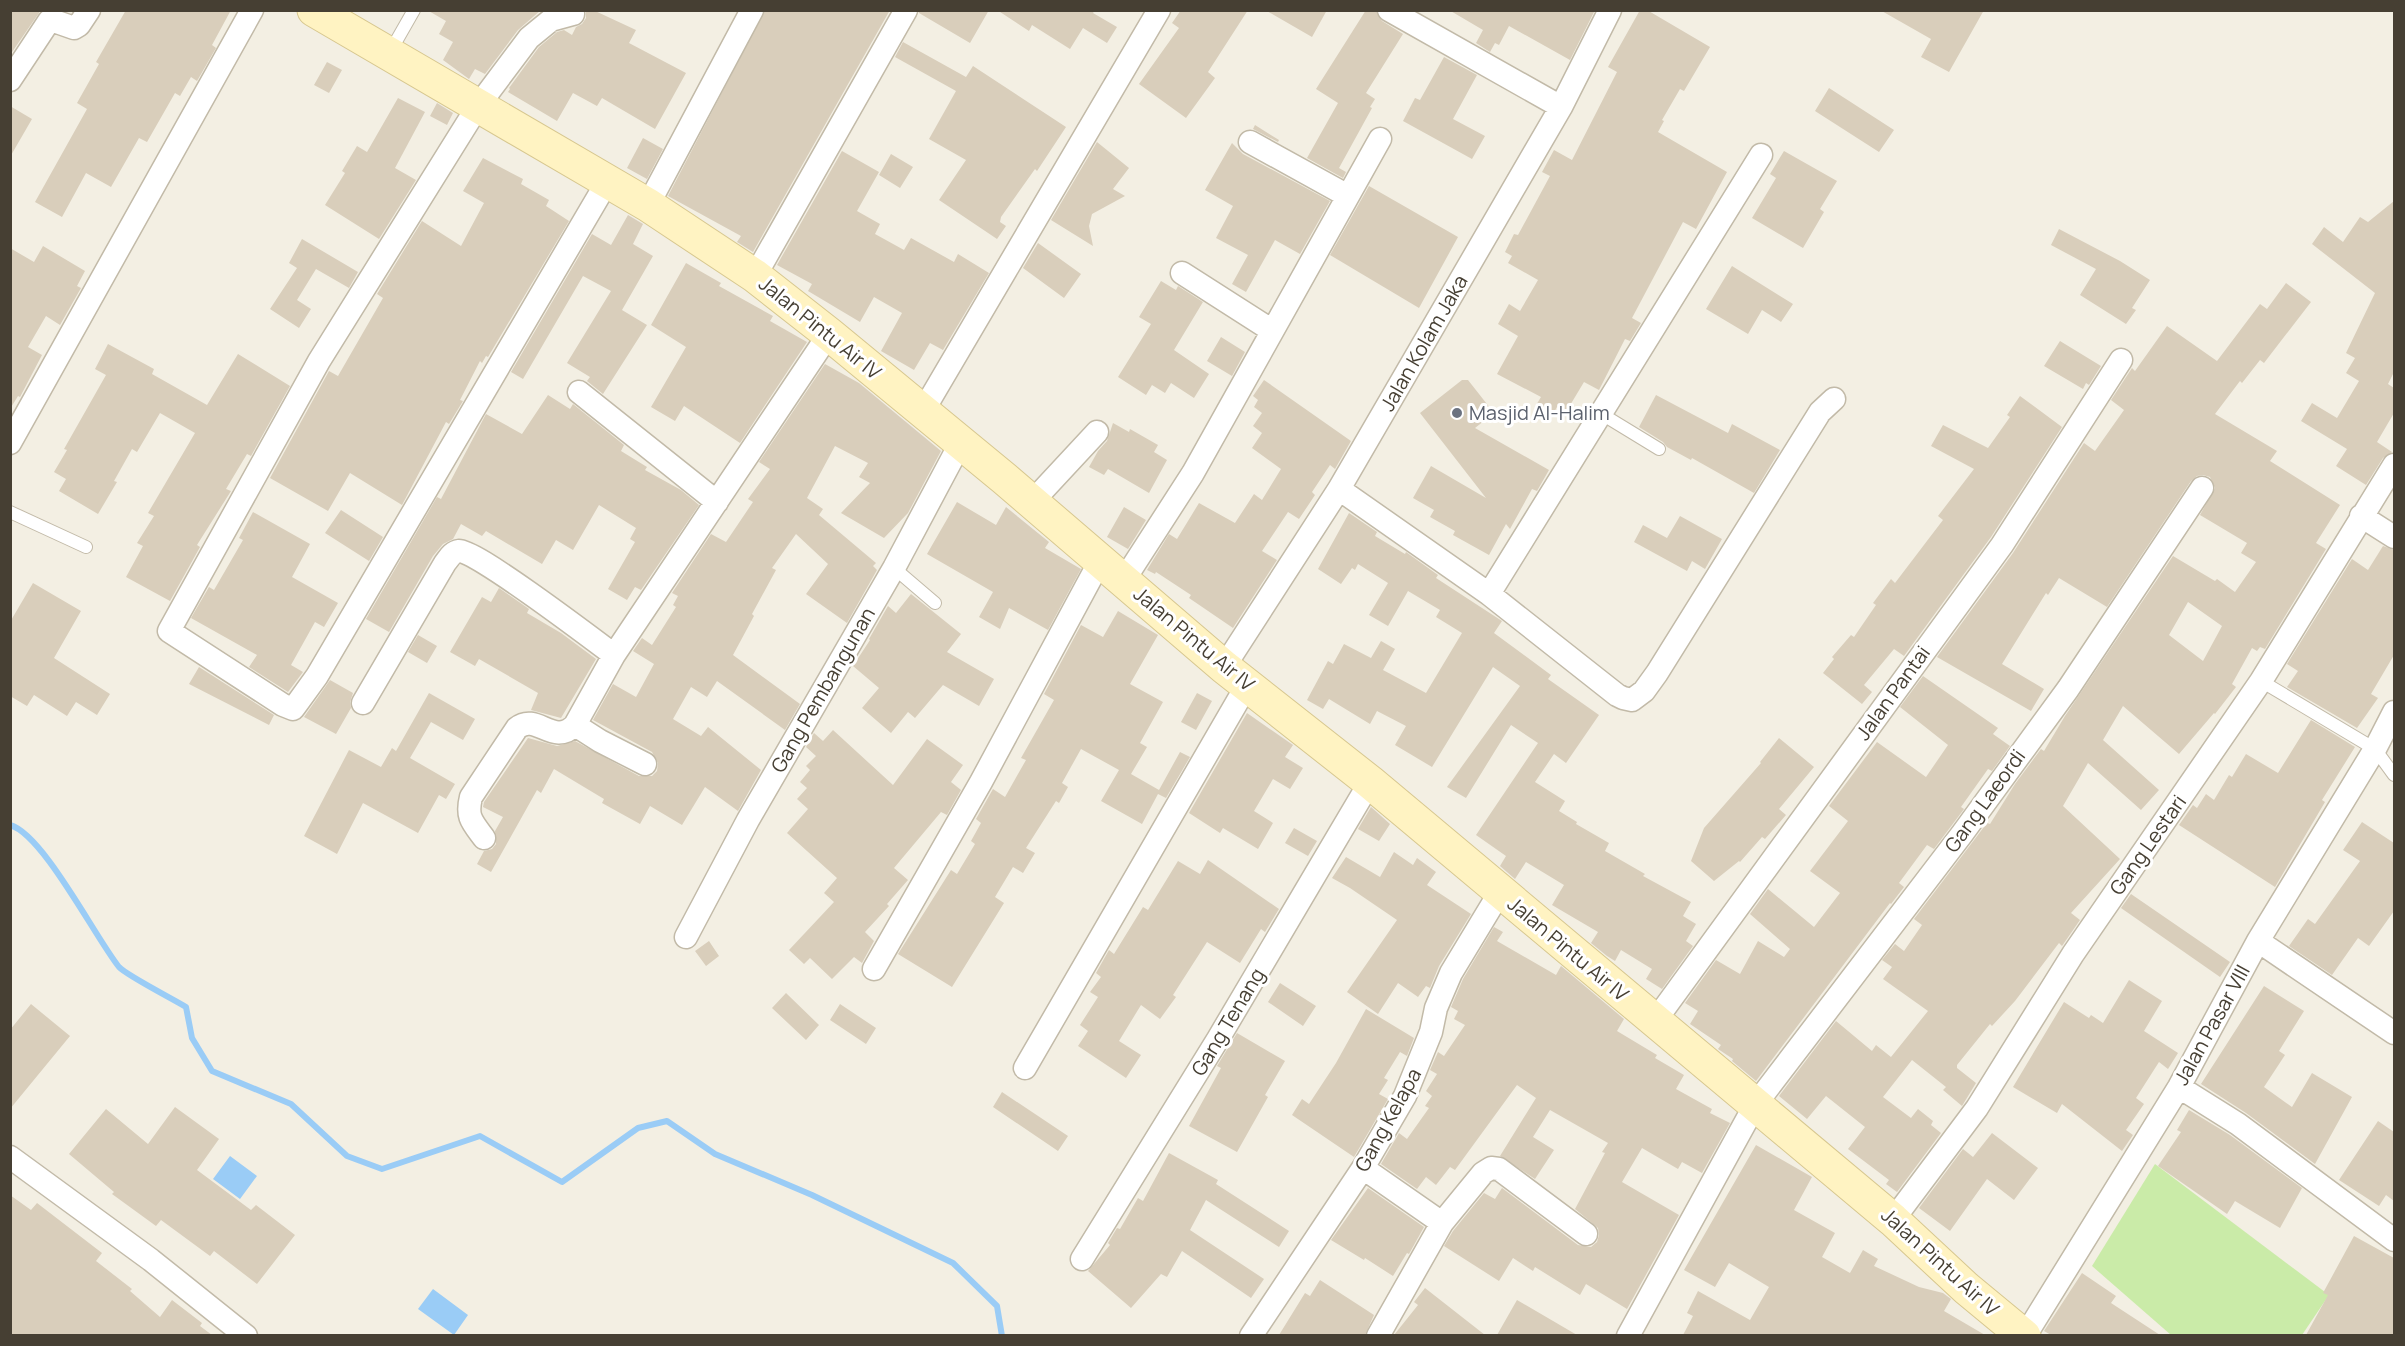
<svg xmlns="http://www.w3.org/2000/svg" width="2405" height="1346" font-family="Manrope,sans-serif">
  <rect width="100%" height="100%" fill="#f3efe3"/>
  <path fill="#caeba8" d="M2155 1164 2329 1295 2302 1335H2171L2092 1266Z"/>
  <path fill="#9accf6" d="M230 1156 257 1176 240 1199 213 1179Z
    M433 1289 468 1315 454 1335 418 1309Z"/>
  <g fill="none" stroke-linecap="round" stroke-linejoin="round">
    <path stroke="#9accf6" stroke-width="6" d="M10 825C43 834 95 937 119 967 126 975 173 999 186 1007L192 1038 212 1071 291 1104 347 1156 382 1169 480 1136 562 1182 638 1128 667 1121 715 1154 812 1195 953 1263 997 1306 1002 1336"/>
  </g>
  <path fill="#d9cebb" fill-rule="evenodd" d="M10 10H41L10 55Z
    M126 10H231L212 45 216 48 197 81 191 77 180 96 175 93 147 142 139 138 111 187 86 173 62 217 35 202 87 109 77 103 99 64 96 62Z
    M427 10H541L518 30 485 74 475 69 469 79 443 60 453 42 439 34 446 21Z
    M586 10H593L636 30 629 43 686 73 655 129 602 98 597 106 573 93 557 121 508 92 510 89 509 88 539 47 557 32 564 30 572 35 576 27 582 24 586 18Z
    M765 10H890L753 252 737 242 741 236 668 196Z
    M919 10H989L970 43 919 13Z
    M997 10H1095L1093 13 1117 27 1107 43 1083 28 1070 49 1032 25 1029 31Z
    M1181 10H1248L1208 72 1215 78 1186 118 1139 84 1179 28 1172 23Z
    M1265 10H1327L1312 37Z
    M1366 10H1376L1382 21 1403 34 1366 93 1375 99 1370 107 1372 108 1339 168 1346 172 1343 178 1307 158 1338 103 1316 89Z
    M1449 10H1595L1570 60 1509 26 1499 45 1495 43 1490 52 1476 43 1483 30Z
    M1640 10H1647L1710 47 1684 91 1680 89 1662 120 1664 121 1658 132 1727 172 1696 229 1683 222 1632 318 1641 323 1630 341 1625 339 1599 390 1584 382 1566 412 1557 407 1552 416 1535 407 1541 397 1497 374 1518 336 1498 324 1509 304 1520 311 1538 280 1508 263 1512 256 1505 252 1514 234 1518 235 1550 176 1542 172 1554 150 1572 160 1617 72 1608 67Z
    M1880 10H1984L1949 72 1921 57 1931 39Z
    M903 42 966 77 973 66 1066 127 1037 171 1035 169 1001 217 1000 222 1006 226 997 239 939 200 966 160 929 139 956 91 895 57Z
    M1444 57 1477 75 1453 119 1485 136 1472 159 1403 121 1415 98 1420 100Z
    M327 62 342 70 329 93 314 85Z
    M1829 88 1894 130 1879 152 1815 111Z
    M398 98 425 112 395 168 416 180 379 239 325 205 345 173 342 171 357 146 367 152Z
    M437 103 453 113 447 125 430 116Z
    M10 106 32 119 10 157Z
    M1255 125 1279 140 1278 142 1253 129Z
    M643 138 663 149 647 179 627 168Z
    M1097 142 1129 168 1113 189 1125 196 1092 214 1089 226 1093 246 1051 220Z
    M1232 143 1243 154 1330 201 1300 254 1275 240 1246 292 1232 284 1248 255 1216 238 1233 206 1205 190Z
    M842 151 879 172 857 211 880 224 875 234 904 250 911 238 954 262 958 254 989 273 943 350 930 343 914 370 881 351 902 313 874 297 860 322 808 291 812 284 777 265Z
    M1784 151 1837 181 1820 209 1824 212 1803 248 1752 218 1776 178 1770 174Z
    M891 154 913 167 900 188 879 175Z
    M483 158 523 179 521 184 549 200 546 206 569 221 488 357 486 356 482 363 480 361 460 400 463 401 449 424 446 422 402 505 350 473 328 511 270 478 329 371 338 376 383 298 377 294 422 221 461 246 484 203 463 191Z
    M1369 186 1458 237 1419 308 1330 255Z
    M2394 201V372L2388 384 2394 388V413L2377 442 2392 452 2383 458 2366 485 2336 466 2347 449 2301 421 2312 403 2337 418 2359 381 2346 373 2355 358 2346 353 2375 293 2312 244 2324 227 2343 242 2360 217 2368 222Z
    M628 215 643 224 633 244 653 256 622 310 647 325 603 394 587 381 590 377 567 363 611 291 583 276 523 379 511 372 592 234 611 245Z
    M2059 229 2120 261 2150 280 2132 308 2136 310 2126 324 2080 295 2096 269 2051 245Z
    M302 239 358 272 349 288 316 269 297 300 311 309 299 328 270 309 297 268 289 263Z
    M1038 243 1081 274 1064 298 1023 268Z
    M43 246 85 271 77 286 81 288 60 325 46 316 28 347 42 355 20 397 18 396 10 409V248L34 262Z
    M686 263 721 283 719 286 773 316 770 321 807 342 740 443 684 406 675 421 651 407 686 347 651 325Z
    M1732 266 1793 304 1781 322 1762 310 1748 334 1706 309Z
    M1161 281 1176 290 1178 286 1203 302 1174 350 1209 374 1194 398 1171 383 1165 393 1152 385 1146 395 1118 377 1151 324 1139 317Z
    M2286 283 2311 302 2264 363 2260 360 2242 383 2240 381 2215 414 2277 451 2270 461 2340 505 2316 543 2326 549 2265 649 2260 647 2257 651 2252 648 2232 684 2236 687 2215 714 2214 713 2179 754 2123 706 2103 740 2159 790 2141 810 2088 763 2063 806 2120 859 2071 913 2080 920 2062 946 2059 943 2015 1001 1992 1026 1990 1024 1957 1065V1068L1976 1083 1962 1106 1943 1090 1946 1087 1912 1060 1883 1097 1911 1118 1918 1109 1933 1121 1931 1125 1941 1133 1897 1192 1886 1184 1889 1180 1848 1149 1865 1127 1826 1096 1807 1119 1779 1096 1836 1021 1872 1051 1876 1045 1891 1057 1928 1011 1883 979 1892 967 1882 960 1895 944 1904 951 1922 925 1914 919 1987 823 1990 824 2015 784 2041 749 2044 751 2065 716 2173 556 2215 581 2217 579 2235 592 2256 562 2241 553 2247 543 2200 515 2215 488 2210 477 2203 475 2197 476 2191 481 2107 607 2059 578 2048 595 2046 593 2002 664 2044 689 2031 711 1937 657 2013 553 2084 443 2095 451 2124 410 2111 400 2132 368 2135 371 2167 326 2217 361 2260 304 2267 309ZM2188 602 2222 626 2203 661 2169 635Z
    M1221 337 1245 352 1232 376 1207 361Z
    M2060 341 2101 366 2089 385 2086 383 2083 389 2044 366Z
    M108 344 154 369 152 374 207 405 238 354 290 386 251 456 247 454 226 489 231 491 197 545 200 547 170 601 126 577 143 546 137 543 154 516 148 513 195 433 160 413 137 452 132 449 114 481 117 482 98 514 59 491 66 479 54 472 67 450 64 449 106 375 95 369Z
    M825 364 859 383 941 451 908 513 884 538 841 513 870 483 859 477 868 463 835 446 807 498 823 509 819 515 876 563 873 566 877 570 847 623 806 594 828 564 796 534 772 568 776 570 752 614 754 616 733 655 800 704 785 730 717 681 707 697 691 687 673 719 701 736 708 727 761 770 738 811 705 787 682 825 650 806 640 824 602 803 604 799 554 769 541 793 537 790 491 872 477 864 484 851 492 849 496 844 495 831 503 817 483 807 484 802 528 738 557 746 575 741 639 776H652L657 771 658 763 652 752 593 720 613 684 636 697 654 664 633 651 642 638 652 645 676 607 673 605 678 596 672 593 711 534 726 542 753 502 748 499 770 469 759 462Z
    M1264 380 1351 441 1335 469 1330 465 1312 492 1315 495 1299 519 1288 512 1262 551 1277 560 1233 628 1189 598 1191 595 1156 572 1155 574 1147 570 1169 534 1177 539 1199 503 1235 523 1254 494 1262 500 1281 469 1252 448 1262 433 1253 426 1262 413 1254 407 1258 400 1253 396Z
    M1462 380H1468L1494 413 1475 428 1549 470 1537 491 1532 489 1510 529 1506 524 1489 555 1453 535 1455 531 1430 517 1434 510 1413 498 1431 466 1486 498 1420 413Z
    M548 395 570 409 573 404 624 445 621 451 647 467 645 470 681 490 699 505 641 590 635 587 627 600 608 589 635 542 630 539 636 528 599 505 573 550 556 540 542 564 486 531 482 536 461 524 453 539 443 544 433 556 389 632 366 619 437 497 441 499 486 414 522 434Z
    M1656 395 1728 433 1732 424 1780 450 1754 493 1692 458 1691 460 1667 447 1663 442 1639 427Z
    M2020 396 2062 427 1991 537 1904 656 1894 649 1864 685 1872 692 1862 704 1823 673 1834 659 1832 657 1851 635 1854 637 1876 605 1873 603 1891 579 1895 583 1930 537 1943 520 1938 516 1974 469 1931 446 1943 425 1988 448 2010 417 2007 415Z
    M1113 423 1129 432 1130 429 1158 445 1154 452 1167 460 1149 493 1108 469 1104 475 1089 467 1098 451 1107 441Z
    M957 502 996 525 1006 507 1049 542 1045 548 1081 569 1048 630 1009 608 1000 629 979 617 993 592 927 554Z
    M1124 507 1146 520 1128 549 1107 537Z
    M341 510 383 537 369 561 325 533Z
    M253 512 310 544 292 577 338 603 324 627 315 622 291 665 303 672 288 692 249 667 257 655 191 618 209 587 214 590 243 540 239 538Z
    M1349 513 1377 532 1375 536 1405 554 1406 552 1438 575 1436 578 1502 621 1494 633 1551 675 1548 679 1599 715 1566 763 1554 754 1535 782 1565 801 1559 811 1577 822 1576 824 1609 843 1605 851 1645 874 1643 876 1691 902 1683 916 1696 924 1686 941 1693 946 1662 989 1646 979 1652 969 1621 950 1615 961 1607 956 1591 943 1598 932 1552 905 1564 885 1526 862 1515 879 1500 866 1506 856 1476 835 1538 743 1511 725 1466 798 1447 787 1520 686 1493 667 1432 767 1395 745 1406 726 1377 711 1370 724 1329 699 1323 709 1307 700 1328 661 1333 664 1344 644 1371 658 1381 641 1395 649 1383 670 1426 693 1462 633 1436 617 1440 610 1408 591 1388 626 1369 615 1388 583 1358 564 1355 570 1352 568 1341 584 1318 569Z
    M1680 516 1722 539 1705 569 1692 561 1687 571 1634 542 1643 525 1667 538Z
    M2383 546 2394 550V655L2371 694 2378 698 2357 728 2287 687 2298 671 2287 664 2352 559 2368 570Z
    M33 583 81 611 54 658 110 694 97 715 76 702 67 716 34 695 27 706 10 696V622Z
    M499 588 529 609 527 613 561 633 596 659 561 718 531 710 538 693 479 659 475 666 450 652 482 597 491 602Z
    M911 594 961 634 947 652 994 679 979 706 943 685 915 718 908 712 891 733 862 708 879 688 853 666 870 640 869 639 888 606 896 613Z
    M1118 611 1158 635 1130 684 1163 702 1140 743 1147 747 1131 774 1159 790 1180 752 1190 757 1166 798 1158 794 1142 824 1101 801 1119 770 1081 749 1062 783 1068 787 1059 803 1056 801 1026 848 1035 853 1023 873 1013 867 995 897 1004 903 952 987 898 954 951 870 957 874 975 844 971 841 981 823 976 819 993 789 1005 797 1026 760 1021 758 1054 700 1044 694 1081 625 1103 637Z
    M418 635 437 646 427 663 408 652Z
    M199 667 274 715 269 725 189 684Z
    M1923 676 1998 728 1993 734 2010 746 1992 771 1988 769 1961 807 1964 809 1934 849 1927 845 1899 883 1904 887 1891 904 1890 903 1756 1081 1732 1061 1733 1059 1718 1049 1721 1045 1690 1024 1698 1011 1685 1003 1716 960 1740 974 1758 941 1784 957 1790 949 1750 914 1768 889 1814 927 1840 893 1810 871 1848 821 1829 806 1877 742 1926 777 1948 745 1900 707Z
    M330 680 353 693 350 702 351 708 336 734 304 717Z
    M429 693 475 719 463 740 431 722 410 758 455 784 446 799 439 795 418 833 363 803 337 854 304 836 349 750 381 767 392 748 396 751Z
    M1197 693 1212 701 1196 730 1181 722Z
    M1247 713 1293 745 1285 757 1303 768 1290 789 1273 779 1254 811 1273 823 1258 849 1223 828 1220 833 1189 813Z
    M2311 720 2355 747 2322 800 2325 802 2275 887 2179 825 2193 805 2197 808 2206 794 2214 800 2229 775 2232 777 2246 754 2278 773Z
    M833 730 893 785 927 739 963 765 951 782 961 790 947 815 941 812 894 868 908 880 887 904 889 906 865 932 874 941 862 963 854 957 832 979 810 958 804 964 789 950 834 902 824 893 837 878 787 833 808 809 797 799 807 788 800 782 810 770 806 766 816 756 806 747 814 733 823 741Z
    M1779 738 1814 767 1779 809 1786 815 1765 839 1762 837 1740 862 1739 861 1714 881 1691 861 1704 828 1761 763 1760 762Z
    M1371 807 1390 824 1379 841 1358 829Z
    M2362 822 2394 843V911L2369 946 2358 938 2332 975 2289 946 2308 919 2315 924 2360 861 2343 850Z
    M1294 828 1317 841 1308 856 1285 843Z
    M1394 852 1413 865 1417 858 1436 872 1427 885 1471 914 1439 966 1430 988 1426 986 1418 997 1398 983 1378 1014 1347 992 1397 920 1350 888 1332 878 1346 857 1380 877Z
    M1208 860 1279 909 1265 932 1261 929 1240 963 1207 942 1173 995 1176 997 1160 1019 1141 1005 1119 1041 1141 1055 1126 1078 1078 1046 1088 1031 1080 1025 1098 997 1090 992 1101 977 1096 973 1109 950 1114 954 1143 907 1148 910 1178 861 1200 874Z
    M2131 894 2230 962 2220 977 2121 908Z
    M1494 927 1503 932 1497 941 1556 975 1561 966 1624 1019 1617 1031 1657 1055 1655 1058 1684 1075 1676 1089 1712 1109 1710 1113 1730 1123 1702 1173 1682 1162 1678 1169 1642 1148 1622 1182 1679 1215 1627 1309 1586 1284 1580 1295 1535 1267 1533 1271 1513 1258 1499 1281 1444 1246 1453 1231 1484 1193 1495 1199 1502 1188 1578 1245 1591 1247 1597 1242 1599 1235 1598 1228 1575 1209 1605 1153 1602 1152 1608 1143 1550 1110 1533 1137 1554 1150 1535 1179 1500 1156 1536 1098 1517 1085 1455 1170 1450 1167 1436 1185 1426 1177 1417 1189 1381 1164 1399 1133 1407 1139 1429 1108 1425 1106 1432 1096 1426 1091 1437 1074 1430 1070 1438 1052 1444 1056 1465 1025 1454 1019 1458 1011 1451 1007 1463 979Z
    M709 941 719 956 706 966 695 951Z
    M2129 980 2162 1001 2144 1031 2178 1053 2168 1069 2159 1062 2136 1098 2144 1104 2126 1130 2133 1135 2122 1151 2062 1104 2057 1113 2013 1087 2064 1002 2089 1018 2091 1015 2103 1023Z
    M1280 983 1316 1006 1303 1026 1268 1002Z
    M2264 986 2304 1011 2279 1051 2285 1055 2264 1087 2292 1107 2312 1073 2352 1097 2315 1164 2246 1113 2201 1084Z
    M786 993 819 1025 806 1040 772 1008Z
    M31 1004 70 1036 10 1109V1030Z
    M840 1004 876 1028 866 1044 830 1020Z
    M1366 1009 1414 1038 1407 1056 1400 1052 1384 1078 1388 1080 1379 1094 1388 1099 1354 1157 1292 1115 1302 1099 1309 1104 1336 1063Z
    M1237 1033 1285 1061 1265 1095 1268 1097 1237 1152 1189 1126 1221 1068 1217 1066Z
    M1002 1092 1068 1136 1058 1151 993 1107Z
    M175 1107 219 1139 197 1170 251 1210 256 1205 295 1235 257 1284 214 1251 210 1256 161 1220 156 1226 112 1194 114 1192 69 1154 106 1109 148 1144Z
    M2189 1110 2230 1135 2302 1188 2280 1228 2235 1201 2227 1214 2158 1166 2181 1132 2177 1130Z
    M2378 1121 2394 1132V1201L2386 1195 2379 1206 2339 1180Z
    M1992 1133 2038 1168 2014 1200 1987 1179 1950 1231 1919 1208 1963 1149 1973 1157Z
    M1756 1145 1812 1177 1794 1210 1835 1233 1822 1257 1850 1273 1863 1250 1878 1259 1874 1266 1919 1287 1943 1293 1951 1299 1944 1311 1985 1335H1683L1693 1316 1687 1313 1698 1291 1750 1320 1769 1287 1729 1263 1715 1287 1684 1270Z
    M1169 1153 1218 1180 1216 1184 1289 1231 1279 1247 1206 1200 1190 1230 1264 1279 1251 1298 1182 1251 1167 1277 1161 1274 1131 1308 1088 1271 1110 1245 1108 1243 1117 1228 1120 1229 1138 1198 1143 1201Z
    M1368 1188 1424 1227 1409 1254 1407 1253 1393 1276 1365 1258 1364 1260 1331 1240Z
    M10 1195 31 1210 37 1203 102 1253 96 1261 132 1289 130 1291 160 1317 172 1300 202 1323 200 1326 212 1335H10Z
    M2354 1236 2394 1258V1335H2306L2328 1295 2323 1293Z
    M2082 1273 2116 1296 2111 1303 2160 1335H2051L2044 1331Z
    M1320 1280 1374 1315 1365 1335H1279L1305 1293 1310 1296Z
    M1425 1288 1485 1335H1394L1418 1305 1414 1302Z
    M1517 1300 1577 1335H1497Z"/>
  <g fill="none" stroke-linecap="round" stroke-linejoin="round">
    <defs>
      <path id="lane" d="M390 52 414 10
        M1600 413 1659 449
        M10 512 86 547
        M894 568 935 603
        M2261 681 2375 749 2394 775"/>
      <path id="street" d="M1389 10 1561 107
        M573 14 551 20 529 38 478 106 319 361 169 631 283 705 293 709 296 705 317 676 607 182
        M10 80 49 21H54L74 28 79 25 89 10
        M1250 142 1348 196
        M648 205 752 10
        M1182 273 1271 330
        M755 276 906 10
        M579 392 717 502
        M923 411 1159 10
        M10 443 252 10
        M1339 489 1489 594 1617 695 1623 698 1632 700 1644 691 1657 673 1820 412 1834 399
        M1031 503 1097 432
        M2361 516 2394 537
        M1124 580 1193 473 1380 139
        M1489 594 1761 155
        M1224 667 1339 489 1561 107 1610 10
        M363 703 445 563C449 558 452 552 459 551 474 549 594 640 614 655
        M575 725 600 741 645 764
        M484 838C472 822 466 817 471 797L517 728C537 712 553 747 575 725L614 655 829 334
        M686 937 748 820 894 568 960 444
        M2258 941 2394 1033
        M874 969 981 782 1100 561
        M1655 1021 2002 545 2121 360
        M1025 1068 1247 685
        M2179 1087 2238 1124 2394 1240
        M10 1157 151 1260 246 1336
        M1363 1168 1442 1223
        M1893 1220 1977 1108 2073 954 2261 681 2394 465
        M1082 1259 1218 1039 1370 782
        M1251 1336 1363 1168 1405 1096 1431 1032 1436 1008 1451 973 1500 892
        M1378 1336 1442 1223 1483 1173 1491 1168 1499 1169 1586 1234
        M1628 1336 1755 1105 1962 834 2068 689 2202 488
        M2025 1336 2179 1087 2258 941 2375 749 2394 712"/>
      <path id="secondary" d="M314 10 648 205 755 276 829 334 1005 479 1224 667 1370 782 1893 1220 1966 1288 2024 1336"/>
    </defs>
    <use href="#lane" stroke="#c2baa8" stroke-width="14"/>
    <use href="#street" stroke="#c2baa8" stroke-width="25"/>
    <use href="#secondary" stroke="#d7c78f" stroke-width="35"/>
    <use href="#lane" stroke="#fff" stroke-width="12"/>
    <use href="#street" stroke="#fff" stroke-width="22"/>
    <use href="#secondary" stroke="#fff3c2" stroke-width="33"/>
  </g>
  <circle fill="#6b7280" stroke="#fff" stroke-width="2" cx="1457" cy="413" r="6"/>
  <g text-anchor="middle" stroke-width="6" stroke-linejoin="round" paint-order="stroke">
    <g font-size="20" fill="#463f33" stroke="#fff">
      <text transform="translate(820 328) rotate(39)" y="7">Jalan Pintu Air IV</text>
      <text transform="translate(1424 343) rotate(-60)" y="7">Jalan Kolam Jaka</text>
      <text transform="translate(1194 639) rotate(40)" y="7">Jalan Pintu Air IV</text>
      <text transform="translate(823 690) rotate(-60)" y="7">Gang Pembangunan</text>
      <text transform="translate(1893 693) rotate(-54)" y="7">Jalan Pantai</text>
      <text transform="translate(1985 801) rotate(-54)" y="7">Gang Laeordi</text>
      <text transform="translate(2148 845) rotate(-55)" y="7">Gang Lestari</text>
      <text transform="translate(1568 949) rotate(40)" y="7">Jalan Pintu Air IV</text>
      <text transform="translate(1228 1022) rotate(-59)" y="7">Gang Tenang</text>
      <text transform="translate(2212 1025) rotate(-61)" y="7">Jalan Pasar VIII</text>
      <text transform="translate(1388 1120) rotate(-61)" y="7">Gang Kelapa</text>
      <text transform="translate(1940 1262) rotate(42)" y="7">Jalan Pintu Air IV</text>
    </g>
    <g font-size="20" fill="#5b616d" stroke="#fff" text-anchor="start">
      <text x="1469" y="420">Masjid Al-Halim</text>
    </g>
  </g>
  <rect width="2405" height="1346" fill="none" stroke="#463f33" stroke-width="24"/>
</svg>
